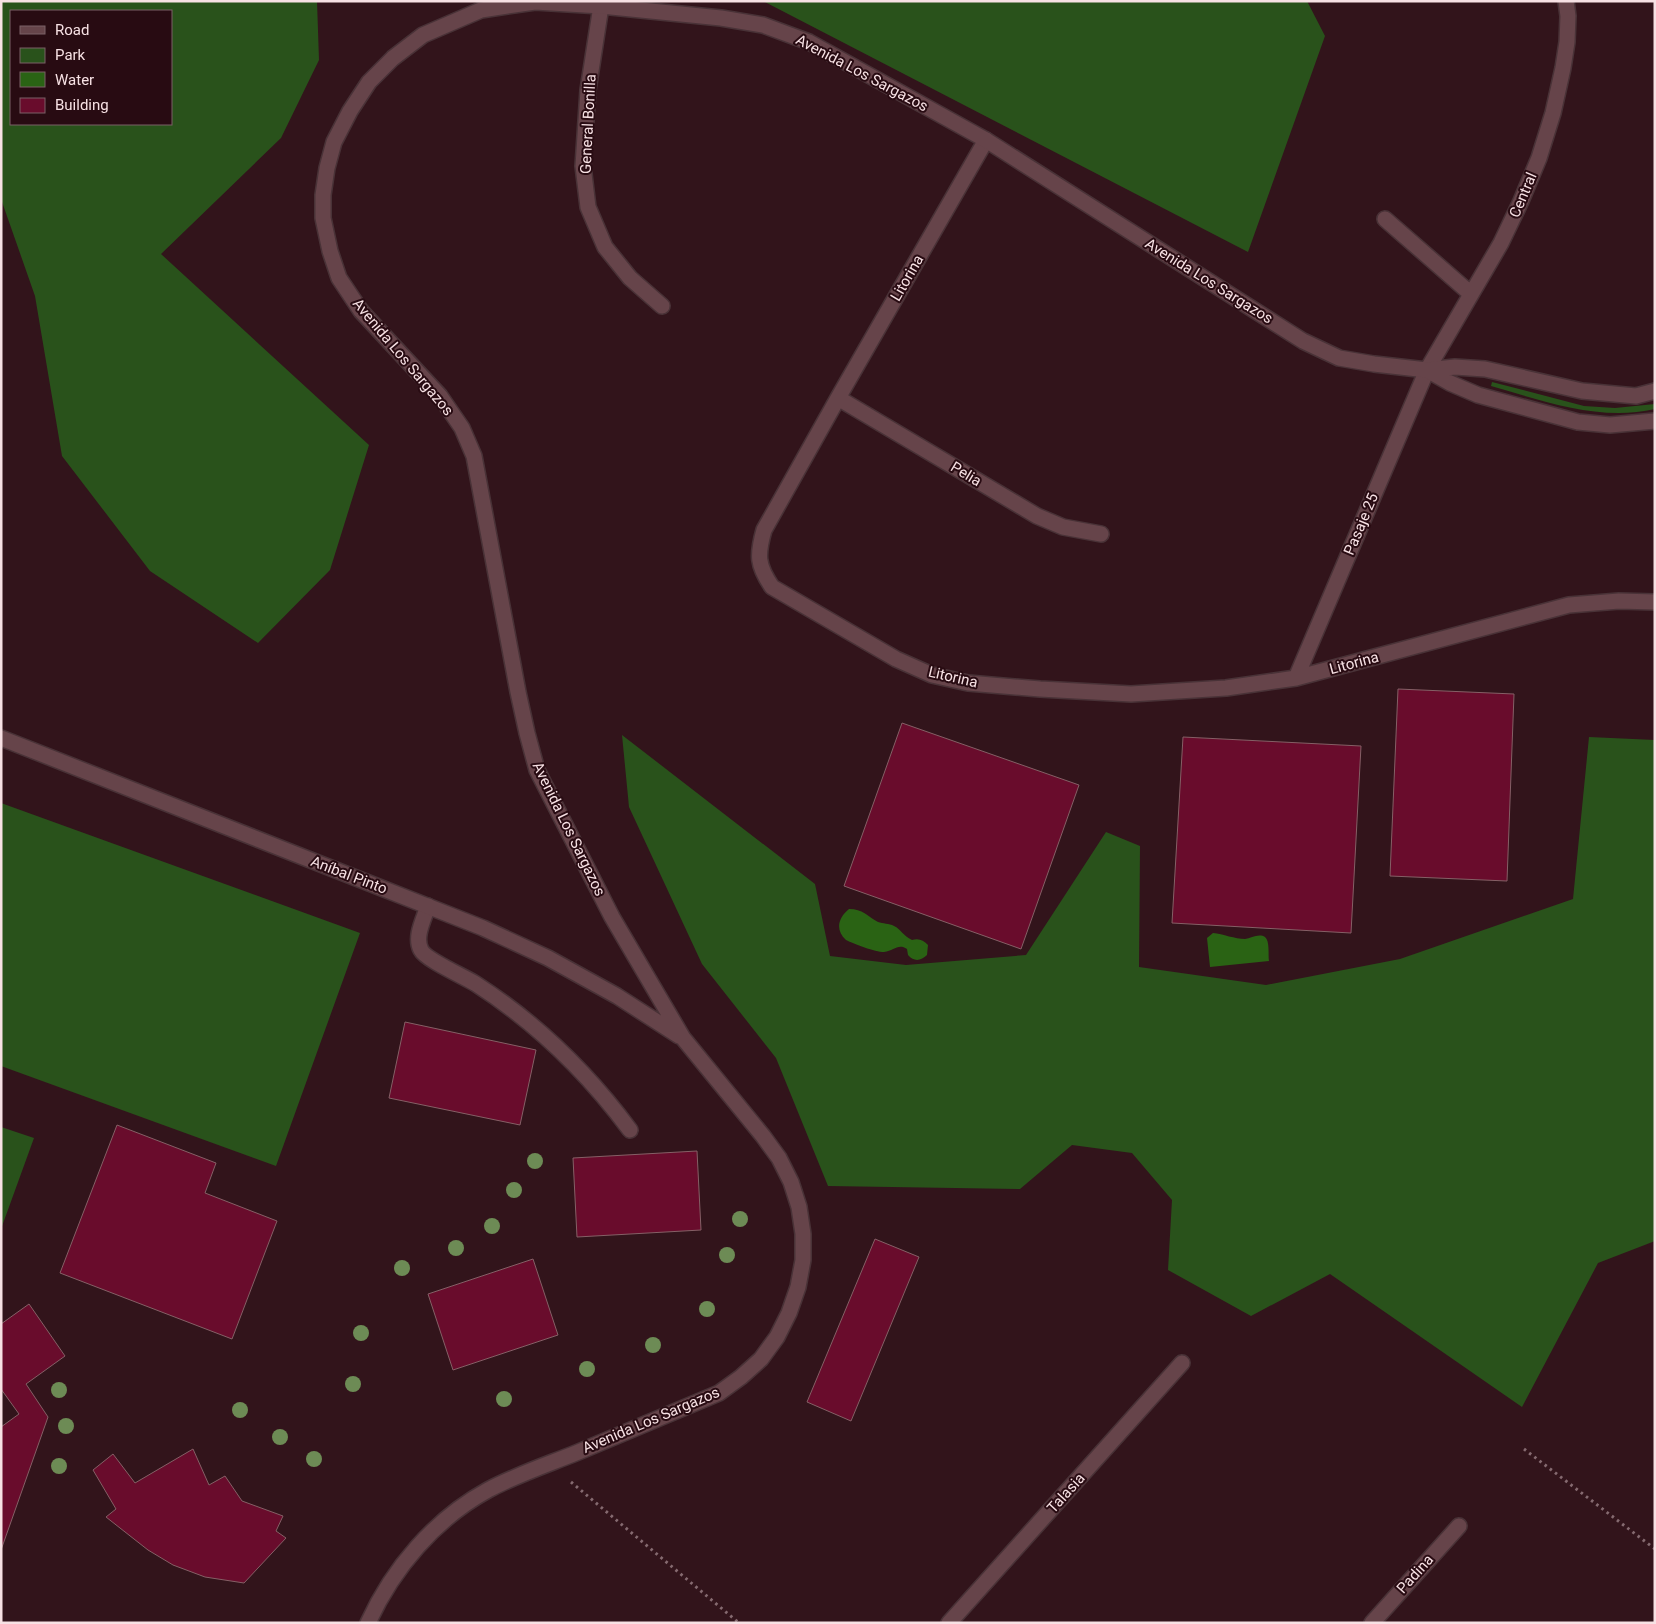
<svg xmlns="http://www.w3.org/2000/svg" width="1656" height="1624" font-family="Roboto,sans-serif">
  <rect width="100%" height="100%" fill="#32141b"/>
  <path fill="#29521b" fill-rule="evenodd" d="M1 1H317L319 60 281 138 161 254 369 445 330 570 258 643 150 571 62 456 35 296 1 199ZM171 11V124H11V11Z
    M763 1H1307L1325 36 1248 252Z
    M1492 382 1584 406 1615 408 1655 404V409C1600 422 1543 401 1491 386Z
    M622 735 815 884 830 956 906 965 1026 955 1106 832 1140 846 1139 967 1266 985 1400 959 1573 899 1589 737 1655 740V1241L1598 1263 1522 1407 1330 1274 1251 1316 1168 1270 1172 1200 1132 1153 1072 1145 1020 1189 828 1186 776 1058 702 964 629 807Z
    M1 803 360 933 276 1166 1 1066Z
    M1 1127 34 1138 1 1229Z"/>
  <path fill="#2a6314" d="M849 909C863 909 867 916 878 922 883 924 889 923 894 926 901 929 903 936 912 940 919 938 923 940 928 945L927 955C921 961 914 962 908 955L907 949C898 943 894 951 884 952 875 952 854 944 846 940 835 930 838 918 849 909Z
    M1213 933C1223 934 1235 939 1245 939 1251 938 1259 933 1265 937 1270 941 1268 955 1269 961L1210 967 1207 938Z"/>
  <path fill="#690c2c" stroke="#856066" d="M1398 689 1514 694 1507 881 1390 876Z
    M902 723 1079 785 1021 949 844 886Z
    M1183 737 1361 746 1351 933 1172 923Z
    M405 1022 536 1050 520 1125 389 1098Z
    M117 1125 216 1163 205 1193 277 1221 232 1339 60 1273Z
    M697 1151 701 1230 577 1237 573 1158Z
    M875 1239 919 1257 851 1421 807 1402Z
    M533 1259 558 1335 453 1370 428 1294Z
    M29 1304 65 1356 26 1384 48 1417 1 1550V1427L19 1414 1 1389V1324Z
    M193 1449 209 1485 225 1476 242 1501 283 1516 276 1531 286 1538 244 1583 205 1577 173 1565 148 1550 106 1517 116 1509 93 1470 113 1454 135 1483Z"/>
  <g fill="none" stroke-linecap="round" stroke-linejoin="round">
    <defs>
      <path id="lane" d="M428 906C424 919 414 937 421 950 426 960 465 977 476 984 538 1024 587 1072 630 1130"/>
      <path id="street" d="M601 6 588 90 583 166 588 207 605 247 630 278 662 306
        M986 140 838 398 764 530C757 555 757 565 772 587L896 659 932 675 968 683 1040 689 1131 694 1226 688 1296 678 1569 605 1619 601 1655 602
        M1385 219 1471 294
        M838 398 1037 516 1063 527 1101 534
        M1296 678 1427 370 1501 243 1521 201 1539 158 1553 113 1563 68 1567 42 1568 16 1566 1
        M949 1623 1182 1363
        M1372 1623 1459 1526"/>
      <path id="secondary" d="M1427 370 1450 383 1478 395 1578 422 1610 425 1655 421
        M1 738 483 928 548 958 617 996 679 1036
        M368 1623C393 1568 435 1519 488 1490 516 1475 546 1465 576 1453 623 1433 671 1413 719 1393L741 1377 761 1359 777 1337 789 1313 798 1287 803 1260V1234L799 1207 791 1182 779 1158 763 1136 683 1038 612 917 537 770 527 733 518 692 474 456 462 428 440 396 361 311 339 278 330 251 323 218V195L327 168 334 142 350 111 369 82 393 58 423 35 481 10 535 2 601 6 721 18 763 25 809 42 986 140 1303 341 1339 358 1374 364 1427 370 1455 367 1485 369 1582 391 1636 396 1655 391"/>
    </defs>
    <use href="#lane" stroke="#493237" stroke-width="18"/>
    <use href="#street" stroke="#493237" stroke-width="18"/>
    <use href="#secondary" stroke="#493237" stroke-width="18"/>
    <path stroke="#856a70" stroke-width="3" stroke-dasharray="2.5 4" stroke-linecap="butt" d="M1524 1449 1655 1549
      M571 1482 739 1623"/>
    <use href="#lane" stroke="#66444a" stroke-width="15"/>
    <use href="#street" stroke="#66444a" stroke-width="15"/>
    <use href="#secondary" stroke="#66444a" stroke-width="15"/>
  </g>
  <g fill="#6d8b55">
    <circle cx="535" cy="1161" r="8"/>
    <circle cx="514" cy="1190" r="8"/>
    <circle cx="740" cy="1219" r="8"/>
    <circle cx="492" cy="1226" r="8"/>
    <circle cx="456" cy="1248" r="8"/>
    <circle cx="727" cy="1255" r="8"/>
    <circle cx="402" cy="1268" r="8"/>
    <circle cx="707" cy="1309" r="8"/>
    <circle cx="361" cy="1333" r="8"/>
    <circle cx="653" cy="1345" r="8"/>
    <circle cx="587" cy="1369" r="8"/>
    <circle cx="353" cy="1384" r="8"/>
    <circle cx="59" cy="1390" r="8"/>
    <circle cx="504" cy="1399" r="8"/>
    <circle cx="240" cy="1410" r="8"/>
    <circle cx="66" cy="1426" r="8"/>
    <circle cx="280" cy="1437" r="8"/>
    <circle cx="314" cy="1459" r="8"/>
    <circle cx="59" cy="1466" r="8"/>
  </g>
  <g text-anchor="middle" stroke-width="4" stroke-linejoin="round" paint-order="stroke">
    <g font-size="15" fill="#f7e1e4" stroke="#280b12">
      <text transform="translate(862 73) rotate(28)" y="5">Avenida Los Sargazos</text>
      <text transform="translate(588 124) rotate(-87)" y="5">General Bonilla</text>
      <text transform="translate(1523 195) rotate(-67)" y="5">Central</text>
      <text transform="translate(907 278) rotate(-60)" y="5">Litorina</text>
      <text transform="translate(1209 281) rotate(32)" y="5">Avenida Los Sargazos</text>
      <text transform="translate(403 357) rotate(50)" y="5">Avenida Los Sargazos</text>
      <text transform="translate(966 474) rotate(31)" y="5">Pelia</text>
      <text transform="translate(1361 524) rotate(-67)" y="5">Pasaje 25</text>
      <text transform="translate(1354 663) rotate(-15)" y="5">Litorina</text>
      <text transform="translate(953 677) rotate(13)" y="5">Litorina</text>
      <text transform="translate(569 829) rotate(64)" y="5">Avenida Los Sargazos</text>
      <text transform="translate(349 875) rotate(21)" y="5">Aníbal Pinto</text>
      <text transform="translate(651 1420) rotate(-23)" y="5">Avenida Los Sargazos</text>
      <text transform="translate(1066 1493) rotate(-48)" y="5">Talasia</text>
      <text transform="translate(1415 1574) rotate(-48)" y="5">Padina</text>
    </g>
  </g>
  <rect width="1656" height="1624" fill="none" stroke="#f7e1e4" stroke-width="5"/>
  <rect x="10" y="10" width="162" height="115" fill="#280b12" stroke="#7b6166"/>
  <rect x="20" y="26" width="25" height="8" fill="#66444a" stroke="#7b6166"/>
  <text x="55" y="35" font-size="15" fill="#f7e1e4">Road</text>
  <rect x="20" y="48" width="25" height="15" fill="#29521b" stroke="#7b6166"/>
  <text x="55" y="60" font-size="15" fill="#f7e1e4">Park</text>
  <rect x="20" y="72" width="25" height="15" fill="#2a6314" stroke="#7b6166"/>
  <text x="55" y="85" font-size="15" fill="#f7e1e4">Water</text>
  <rect x="20" y="98" width="25" height="15" fill="#690c2c" stroke="#7b6166"/>
  <text x="55" y="110" font-size="15" fill="#f7e1e4">Building</text>
</svg>
